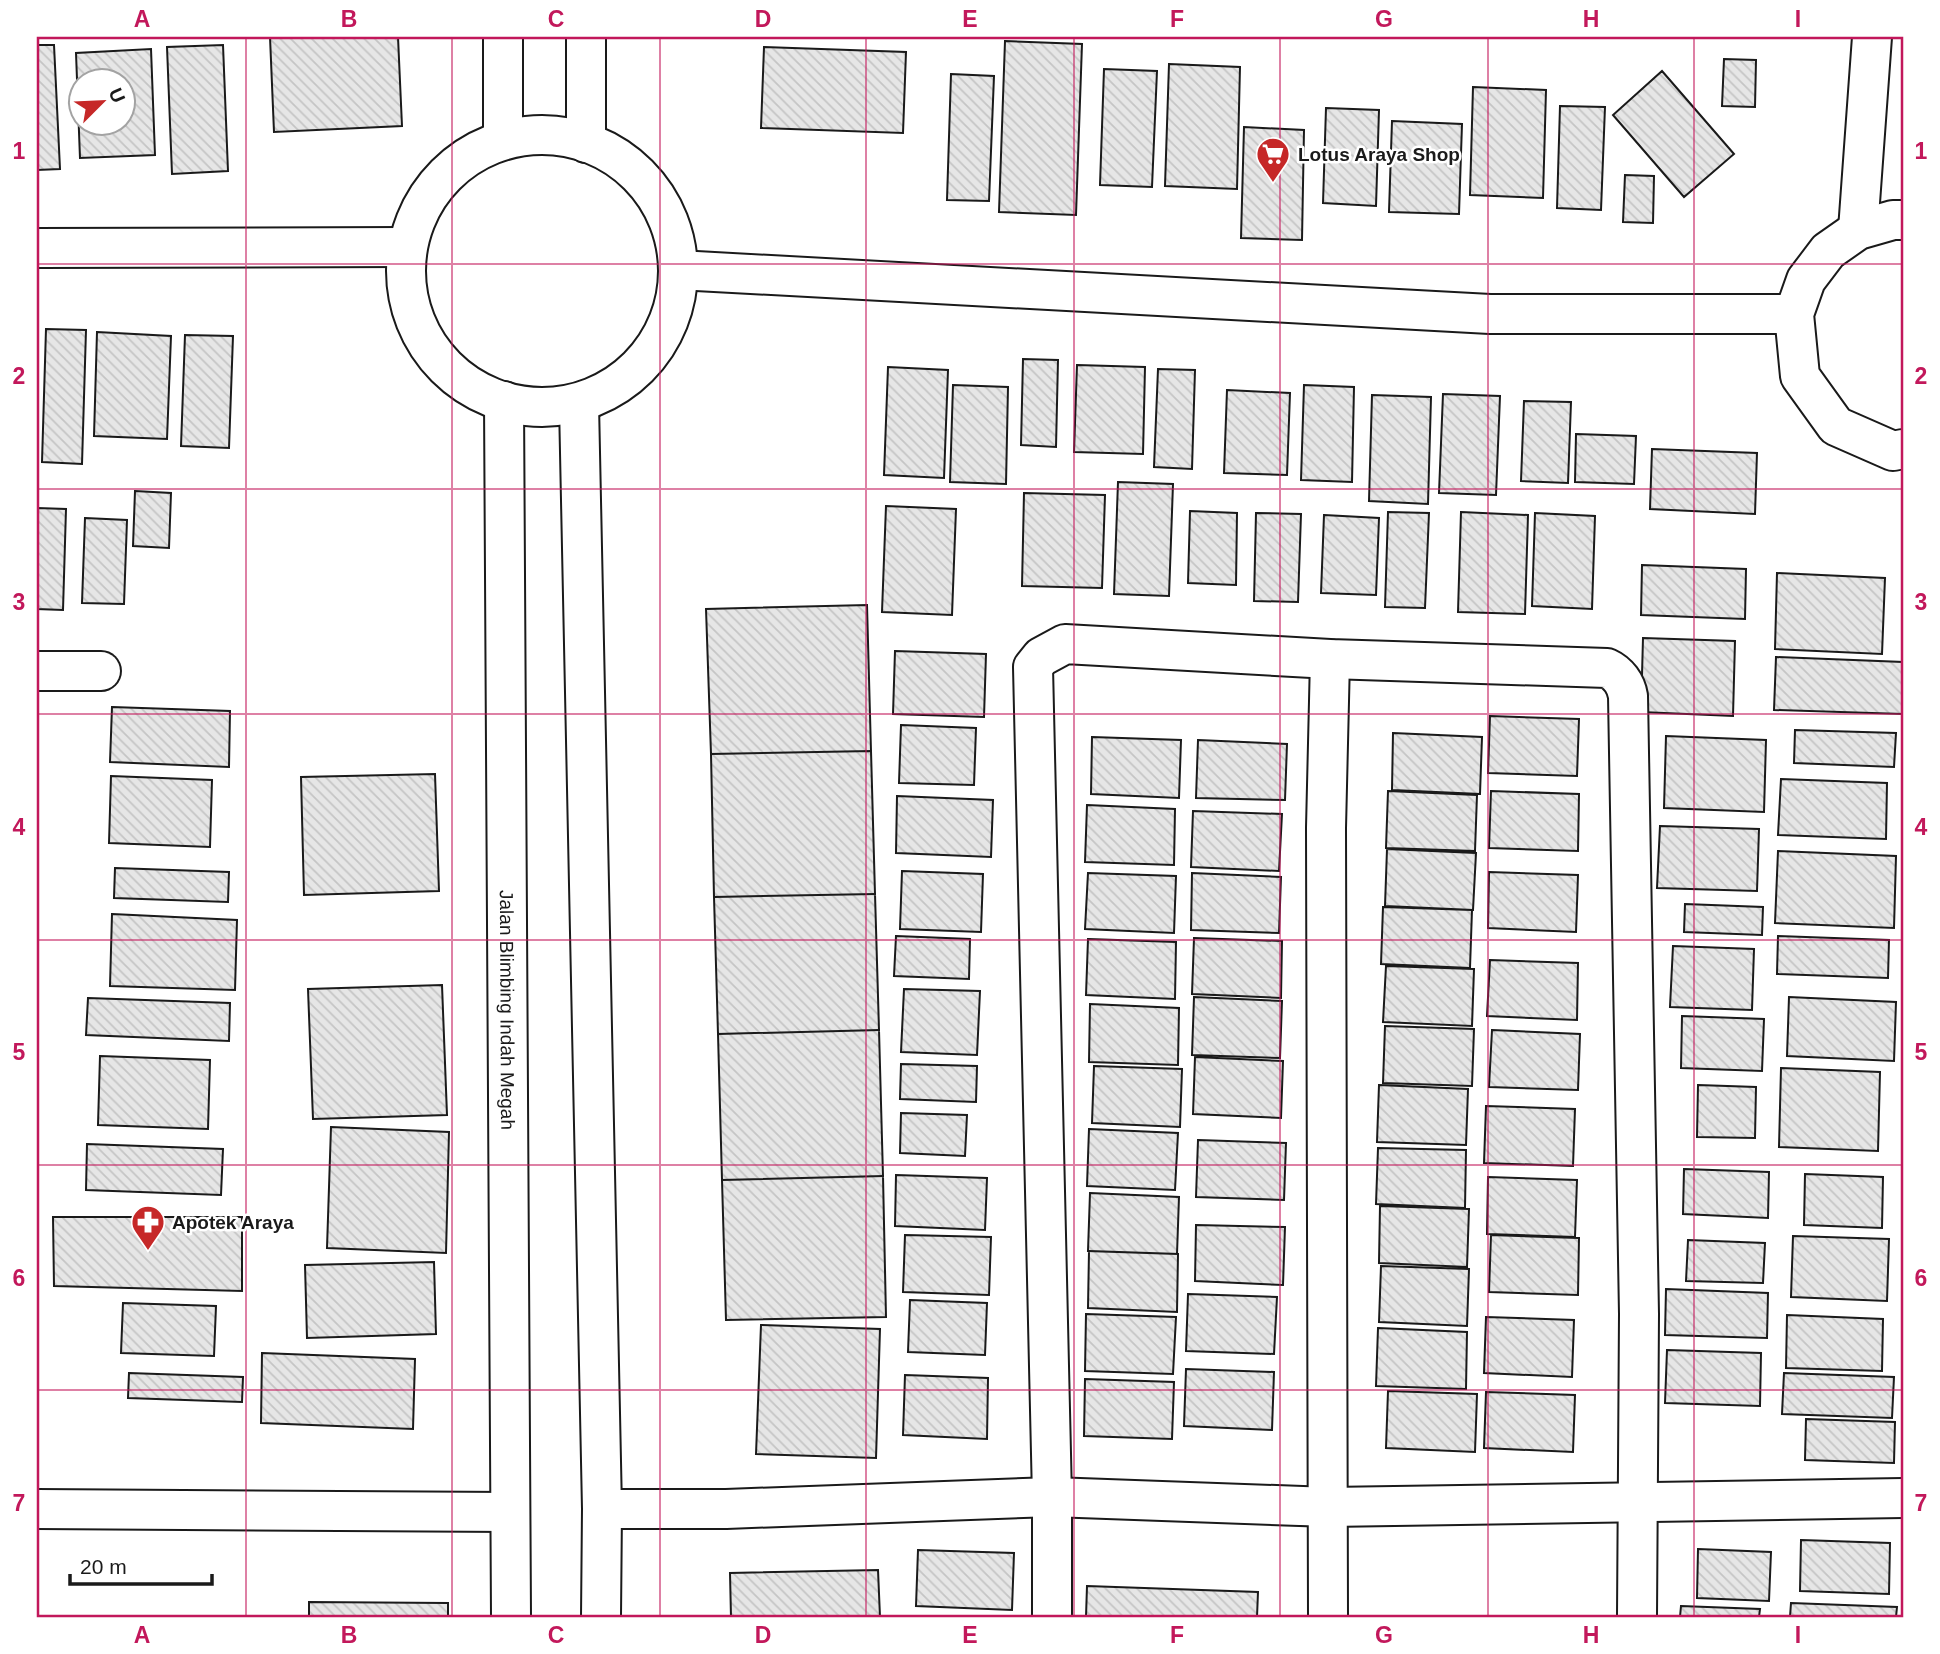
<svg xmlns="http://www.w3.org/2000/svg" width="1940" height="1654" font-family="Helvetica,sans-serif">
  <defs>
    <pattern id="building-back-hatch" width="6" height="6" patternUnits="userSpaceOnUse" patternTransform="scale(1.75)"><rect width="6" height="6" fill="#e6e6e6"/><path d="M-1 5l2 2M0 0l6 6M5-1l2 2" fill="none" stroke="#c5c5c5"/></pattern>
  </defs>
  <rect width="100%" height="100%" fill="#fff"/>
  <path fill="url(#building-back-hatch)" stroke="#1a1a1a" stroke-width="2" fill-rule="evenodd" d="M270 37H398L402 126 274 132Z
    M1005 41 1082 44 1076 215 999 212Z
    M37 45H54L60 169 37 170Z
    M223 45 228 171 172 174 167 47Z
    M764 47 906 52 903 133 761 128Z
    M151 49 155 155 80 158 76 53ZM80 80H122V122H80Z
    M1724 59 1756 60 1755 107 1722 106Z
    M1169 64 1240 67 1237 189 1165 186Z
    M1104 69 1157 71 1152 187 1100 185Z
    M1662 71 1734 154 1684 197 1613 115Z
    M951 74 994 76 989 201 947 200Z
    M1473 87 1546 90 1543 198 1470 195Z
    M1560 106 1605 107 1601 210 1557 208Z
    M1326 108 1379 110 1376 206 1323 203Z
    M1392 121 1462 124 1459 214 1389 212Z
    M1244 127 1304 130 1302 240 1241 238Z
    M1625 175 1654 176 1653 223 1623 222Z
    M46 329 86 330 82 464 42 462Z
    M97 332 171 336 167 439 94 436Z
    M185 335 233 336 229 448 181 446Z
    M1023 359 1058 360 1056 447 1021 445Z
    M1077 365 1145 367 1143 454 1074 452Z
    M888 367 948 370 944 478 884 475Z
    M1158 369 1195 370 1192 469 1154 467Z
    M953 385 1008 387 1006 484 950 482Z
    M1304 385 1354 387 1352 482 1301 480Z
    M1227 390 1290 393 1287 475 1224 473Z
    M1443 394 1500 396 1496 495 1439 493Z
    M1372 395 1431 397 1428 504 1369 501Z
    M1524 401 1571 402 1568 483 1521 481Z
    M1576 434 1636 436 1634 484 1575 482Z
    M1652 449 1757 453 1755 514 1650 509Z
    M1118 482 1173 484 1169 596 1114 594Z
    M135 491 171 493 169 548 133 546Z
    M1024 493 1105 495 1102 588 1022 586Z
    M886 506 956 509 952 615 882 612Z
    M37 508 66 509 63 610 37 609Z
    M1190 511 1237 513 1236 585 1188 583Z
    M1388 512 1429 513 1425 608 1385 607Z
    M1461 512 1528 515 1525 614 1458 612Z
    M1256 513 1301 514 1298 602 1254 601Z
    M1535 513 1595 516 1592 609 1532 606Z
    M1324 515 1379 518 1376 595 1321 593Z
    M85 518 127 520 124 604 82 603Z
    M1642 565 1746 569 1745 619 1641 615Z
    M1777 573 1885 578 1882 654 1775 649Z
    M867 605 871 751 711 754 706 609Z
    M1643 638 1735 641 1733 716 1641 712Z
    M895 651 986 654 984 717 893 714Z
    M1776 657 1903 662V714L1774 710Z
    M112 707 230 711 229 767 110 762Z
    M1490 716 1579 719 1577 776 1488 773Z
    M901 725 976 728 974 785 899 783Z
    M1795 730 1896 733 1894 767 1794 763Z
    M1393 733 1482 737 1480 794 1392 790Z
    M1666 736 1766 740 1764 812 1664 808Z
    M1092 737 1181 740 1179 798 1091 794Z
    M1198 740 1287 744 1285 800 1196 798Z
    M871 751 875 894 714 897 711 754Z
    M435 774 439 891 304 895 301 777Z
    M111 776 212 780 210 847 109 843Z
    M1781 779 1887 783 1886 839 1778 835Z
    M1388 791 1477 795 1475 851 1386 848Z
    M1491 791 1579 794 1578 851 1489 848Z
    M897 796 993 800 991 857 896 853Z
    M1087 805 1175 809 1174 865 1085 862Z
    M1193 811 1282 814 1279 871 1191 867Z
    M1660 826 1759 829 1757 891 1657 888Z
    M1387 849 1476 853 1473 910 1385 906Z
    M1778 851 1896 856 1894 928 1775 923Z
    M115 868 229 872 228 902 114 898Z
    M902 871 983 874 981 932 900 929Z
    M1489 872 1578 875 1576 932 1488 928Z
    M1088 873 1176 876 1174 933 1085 929Z
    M1192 873 1281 877 1279 933 1191 930Z
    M875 894 879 1030 718 1034 714 897Z
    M1685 904 1763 907 1762 935 1684 932Z
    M1383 907 1472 910 1470 968 1381 964Z
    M112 914 237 920 235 990 110 986Z
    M896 936 970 939 969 979 894 976Z
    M1778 936 1889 940 1888 978 1777 974Z
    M1194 938 1282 941 1281 998 1192 994Z
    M1088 939 1176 942 1175 999 1086 995Z
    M1673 946 1754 949 1752 1010 1670 1007Z
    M1490 960 1578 963 1577 1020 1487 1016Z
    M1386 966 1474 969 1472 1026 1383 1022Z
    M442 985 447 1115 313 1119 308 989Z
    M904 989 980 991 977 1055 901 1052Z
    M1194 997 1282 1001 1280 1058 1192 1055Z
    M1789 997 1896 1002 1894 1061 1787 1056Z
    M88 998 230 1003 229 1041 86 1035Z
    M1090 1004 1179 1008 1178 1065 1089 1062Z
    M1682 1016 1764 1019 1762 1071 1681 1068Z
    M1385 1026 1474 1029 1472 1086 1383 1083Z
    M879 1030 883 1176 722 1180 718 1034Z
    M1492 1030 1580 1034 1578 1090 1489 1087Z
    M100 1056 210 1060 208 1129 98 1125Z
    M1195 1057 1283 1061 1281 1118 1193 1114Z
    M901 1064 977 1066 976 1102 900 1099Z
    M1094 1066 1182 1069 1180 1127 1092 1123Z
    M1781 1068 1880 1072 1878 1151 1779 1147Z
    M1379 1085 1468 1089 1466 1145 1377 1142Z
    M1698 1085 1756 1087 1755 1138 1697 1137Z
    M1486 1106 1575 1109 1573 1166 1484 1163Z
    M901 1113 967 1115 965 1156 900 1153Z
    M331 1127 449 1132 446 1253 327 1248Z
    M1089 1129 1178 1133 1175 1190 1087 1186Z
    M1198 1140 1286 1143 1284 1200 1196 1197Z
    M87 1144 223 1149 221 1195 86 1190Z
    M1378 1148 1466 1150 1465 1208 1376 1204Z
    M1684 1169 1769 1172 1768 1218 1683 1214Z
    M1805 1174 1883 1177 1882 1228 1804 1225Z
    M896 1175 987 1178 985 1230 895 1226Z
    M883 1176 886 1317 726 1320 722 1180Z
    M1488 1177 1577 1180 1575 1237 1487 1234Z
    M1090 1193 1179 1197 1177 1254 1088 1251Z
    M1380 1206 1469 1209 1467 1267 1379 1263Z
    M53 1217H242V1291L54 1286Z
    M1196 1225 1285 1227 1283 1285 1195 1281Z
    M905 1235 991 1237 989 1295 903 1292Z
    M1491 1235 1579 1238 1578 1295 1489 1292Z
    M1793 1236 1889 1239 1887 1301 1791 1297Z
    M1688 1240 1765 1243 1763 1283 1686 1281Z
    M1089 1251 1178 1254 1177 1312 1088 1308Z
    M434 1262 436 1334 307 1338 305 1265Z
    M1381 1266 1469 1269 1467 1326 1379 1322Z
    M1666 1289 1768 1293 1767 1338 1665 1335Z
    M1188 1294 1277 1297 1274 1354 1186 1351Z
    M910 1300 987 1303 985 1355 908 1352Z
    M123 1303 216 1306 214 1356 121 1353Z
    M1086 1314 1176 1317 1173 1374 1085 1371Z
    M1787 1315 1883 1319 1882 1371 1786 1368Z
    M1486 1317 1574 1320 1572 1377 1484 1373Z
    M761 1325 880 1329 876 1458 756 1454Z
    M1378 1328 1467 1332 1466 1389 1376 1386Z
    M1667 1350 1761 1353 1760 1406 1665 1403Z
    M262 1353 415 1359 413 1429 261 1423Z
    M1186 1369 1274 1372 1272 1430 1184 1426Z
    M129 1373 243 1377 242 1402 128 1398Z
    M1784 1373 1894 1377 1892 1418 1782 1414Z
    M905 1375 988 1378 987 1439 903 1435Z
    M1085 1379 1174 1382 1172 1439 1084 1436Z
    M1388 1391 1477 1394 1475 1452 1386 1448Z
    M1486 1392 1575 1395 1573 1452 1484 1448Z
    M1806 1419 1895 1422 1894 1463 1805 1460Z
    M1801 1540 1890 1543 1889 1594 1800 1591Z
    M1698 1549 1771 1552 1769 1601 1697 1598Z
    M918 1550 1014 1553 1012 1610 916 1606Z
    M878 1570 880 1617H731L730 1573Z
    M1087 1586 1258 1592 1257 1617H1086Z
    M309 1602 448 1603V1617H309Z
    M1791 1603 1897 1607 1896 1617H1790Z
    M1681 1606 1760 1609 1759 1617H1680Z"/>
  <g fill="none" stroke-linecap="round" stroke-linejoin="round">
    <defs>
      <g id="minor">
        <path d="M503 37V140"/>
        <path d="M586 37V143"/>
        <circle cx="542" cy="271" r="136"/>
        <path d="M1903 220H1893L1858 230 1828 251 1806 280 1794 314 1800 376 1836 426 1893 451 1903 449"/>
        <path d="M1858 230 1872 37"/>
        <path d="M37 248 407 247"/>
        <path d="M678 270 1490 314H1794"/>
        <path id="s1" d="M504 401 511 1617"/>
        <path d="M579 404 602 1509 601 1617"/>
        <path d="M37 671H101"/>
        <path d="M37 1509 510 1512"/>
        <path d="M602 1509H726L1052 1497 1329 1507 1903 1498"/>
        <path d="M1052 1617V1497L1033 667 1041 657 1065 644 1330 659 1607 668C1618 673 1626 684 1628 696L1639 1314 1637 1617"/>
        <path d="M1328 1617 1326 828 1330 659"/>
      </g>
    </defs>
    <use href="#minor" stroke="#1a1a1a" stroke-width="42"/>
    <use href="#minor" stroke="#fff" stroke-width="38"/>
  </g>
  <path fill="none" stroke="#c2185b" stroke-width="2" stroke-opacity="0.55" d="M246 37V1617M452 37V1617M660 37V1617M866 37V1617M1074 37V1617M1280 37V1617M1488 37V1617M1694 37V1617M37 264H1903M37 489H1903M37 714H1903M37 940H1903M37 1165H1903M37 1390H1903"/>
  <defs>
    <symbol id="supermarket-pin" viewBox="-11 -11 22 30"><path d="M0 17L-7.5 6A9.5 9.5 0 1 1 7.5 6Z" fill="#c62828" stroke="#fff"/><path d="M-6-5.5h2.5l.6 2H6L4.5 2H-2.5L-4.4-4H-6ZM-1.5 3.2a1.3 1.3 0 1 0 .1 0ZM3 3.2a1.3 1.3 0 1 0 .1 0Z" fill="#fff"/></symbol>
    <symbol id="pharmacy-pin" viewBox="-11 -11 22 30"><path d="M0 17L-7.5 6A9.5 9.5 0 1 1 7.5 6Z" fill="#c62828" stroke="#fff"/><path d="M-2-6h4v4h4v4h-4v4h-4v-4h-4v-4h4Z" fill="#fff"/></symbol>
  </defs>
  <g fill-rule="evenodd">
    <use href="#supermarket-pin" x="1254" y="135" width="38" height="52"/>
    <use href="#pharmacy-pin" x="129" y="1203" width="38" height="52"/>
  </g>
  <g text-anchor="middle" stroke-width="5" stroke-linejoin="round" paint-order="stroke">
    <g font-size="19" font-weight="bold" fill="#1a1a1a" stroke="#fff" text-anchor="start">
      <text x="1298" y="161">Lotus Araya Shop</text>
      <text x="172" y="1229">Apotek Araya</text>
    </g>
    <g font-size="19" fill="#1a1a1a" stroke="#fff">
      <text dy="7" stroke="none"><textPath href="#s1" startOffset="609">Jalan Blimbing Indah Megah</textPath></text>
    </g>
  </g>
  <rect width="1940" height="1654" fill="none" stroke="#ffffff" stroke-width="77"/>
  <g transform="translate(102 102) rotate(66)"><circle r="33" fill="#ffffff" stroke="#a3a3a3" stroke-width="2"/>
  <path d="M0-5L12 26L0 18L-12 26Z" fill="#c62828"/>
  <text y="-10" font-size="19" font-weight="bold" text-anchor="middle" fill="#1a1a1a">U</text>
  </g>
  <path d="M70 1574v10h142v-10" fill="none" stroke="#1a1a1a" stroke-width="3.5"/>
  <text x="80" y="1574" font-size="21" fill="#1a1a1a" stroke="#ffffff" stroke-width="5" paint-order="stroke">20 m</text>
  <rect x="38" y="38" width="1864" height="1578" fill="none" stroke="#c2185b" stroke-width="2.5"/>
  <g font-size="23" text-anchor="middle" font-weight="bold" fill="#c2185b">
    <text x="142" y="27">A</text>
    <text x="349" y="27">B</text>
    <text x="556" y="27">C</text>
    <text x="763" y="27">D</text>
    <text x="970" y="27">E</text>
    <text x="1177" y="27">F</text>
    <text x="1384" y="27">G</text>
    <text x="1591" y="27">H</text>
    <text x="1798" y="27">I</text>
    <text x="19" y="159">1</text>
    <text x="1921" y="159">1</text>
    <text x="19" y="384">2</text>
    <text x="1921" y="384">2</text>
    <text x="19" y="610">3</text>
    <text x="1921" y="610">3</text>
    <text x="19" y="835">4</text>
    <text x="1921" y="835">4</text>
    <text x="19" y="1060">5</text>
    <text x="1921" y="1060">5</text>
    <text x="19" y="1286">6</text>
    <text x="1921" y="1286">6</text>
    <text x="19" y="1511">7</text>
    <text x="1921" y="1511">7</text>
    <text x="142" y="1643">A</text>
    <text x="349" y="1643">B</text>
    <text x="556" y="1643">C</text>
    <text x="763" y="1643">D</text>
    <text x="970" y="1643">E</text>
    <text x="1177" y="1643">F</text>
    <text x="1384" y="1643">G</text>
    <text x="1591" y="1643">H</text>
    <text x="1798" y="1643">I</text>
  </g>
</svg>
